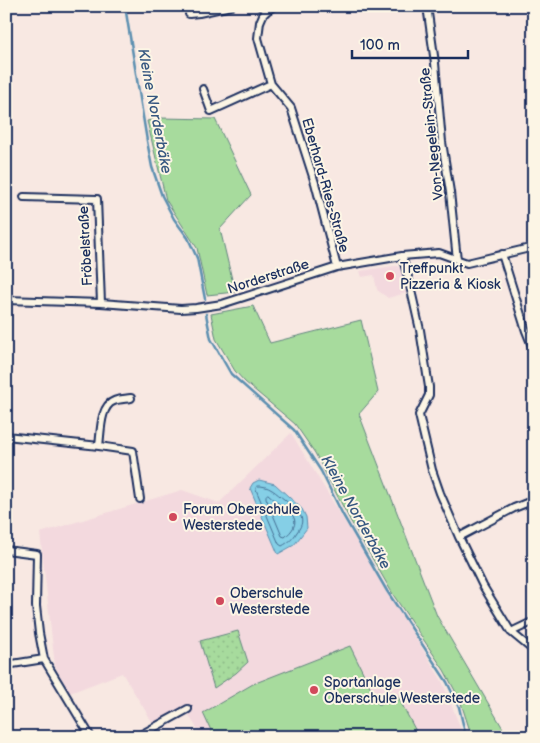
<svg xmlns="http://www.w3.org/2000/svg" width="540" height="743" font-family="'Balsamiq Sans',sans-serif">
  <defs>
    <pattern id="park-dots" width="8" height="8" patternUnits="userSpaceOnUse" patternTransform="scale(1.25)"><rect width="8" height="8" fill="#a7db9d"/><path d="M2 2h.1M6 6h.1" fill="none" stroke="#8fbc8a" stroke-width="1.8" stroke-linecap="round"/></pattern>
  </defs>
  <rect width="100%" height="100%" fill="#f8e8e2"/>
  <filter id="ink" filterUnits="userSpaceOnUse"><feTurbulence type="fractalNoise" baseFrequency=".02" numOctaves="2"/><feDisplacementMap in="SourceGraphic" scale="10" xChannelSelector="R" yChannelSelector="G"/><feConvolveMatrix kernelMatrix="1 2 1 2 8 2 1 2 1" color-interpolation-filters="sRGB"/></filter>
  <g filter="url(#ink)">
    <path fill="#f3d9de" d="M395 266H398L401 270 406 293 388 298 377 290 374 275 362 277 360 271Z
      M291 433 442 681 464 737H203L191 719 185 705 153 723 122 673 70 693 55 666 40 533 182 490 219 503Z"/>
    <path fill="#a7db9d" stroke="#61857e" d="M160 118 215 119 251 195 220 229 235 292 207 295 197 248 166 200 147 121Z
      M253 306 270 343 361 320 378 392 359 414 437 616 508 737H472L460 700 444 670 394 596 350 520 315 453 295 424 245 382 235 371 216 339 211 314Z
      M350 646 379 705 397 695 419 737H214L203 713 253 684Z"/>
    <path fill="url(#park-dots)" stroke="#61857e" d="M238 631 248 662 236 673 214 688 200 641Z"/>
    <path fill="#85cfe6" stroke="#5b8fb0" d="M259 480 275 484 302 509 306 517 307 528 294 545 278 554 250 488 253 483Z"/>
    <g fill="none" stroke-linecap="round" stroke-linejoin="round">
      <path stroke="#456f94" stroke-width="1" d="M257 486C269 485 276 493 285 500 296 510 309 517 297 532 293 539 289 542 282 546L279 544 257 492 256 489Z
        M268 494 293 516C298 524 292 531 285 537L282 536 266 498V496Z"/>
      <path stroke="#5b8fb0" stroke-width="2.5" d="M125 6 147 141 152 167 162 196 174 219 188 238 197 258 205 299
        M206 314 211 339 231 374 294 430 321 471 343 515 387 591 447 682 459 707 466 737"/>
      <defs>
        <path id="minor" d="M198 6 199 13 231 6
          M260 6 267 11
          M274 6 267 11 263 15 260 22 258 38 271 84 291 108 315 183 337 267
          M427 6 435 63 442 142 450 192 457 260
          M189 14 199 13
          M203 89 211 111 271 84
          M24 197 97 199 101 303
          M502 254 526 331 534 351
          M402 256 408 277 420 330 429 387V395L419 415 432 470 440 493 459 537 483 586 511 632 534 651
          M6 300 101 303 181 309 196 308 222 304 337 267 402 256 439 253 467 263 534 247
          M6 436 99 446 133 451 140 499
          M99 446C101 432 100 406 114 401 119 399 126 399 131 398
          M459 537 514 508 534 500
          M6 550 37 554 36 606 39 633 44 659 91 737
          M511 632 534 621
          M6 665 44 659
          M137 737 188 709"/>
      </defs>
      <use href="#minor" stroke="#1b2f5e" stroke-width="10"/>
      <use href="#minor" stroke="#fcf5e5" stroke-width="6"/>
    </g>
  </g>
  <g fill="#d1495b" stroke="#fcf5e5" stroke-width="2">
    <circle cx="390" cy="276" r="5"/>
    <circle cx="173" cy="517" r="5"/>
    <circle cx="220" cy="601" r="5"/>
    <circle cx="314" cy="690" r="5"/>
  </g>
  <g text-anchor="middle" stroke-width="4" stroke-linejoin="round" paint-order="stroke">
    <g font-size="14" fill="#1b2f5e" stroke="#fcf5e5">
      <text transform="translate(431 134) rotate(-96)" y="5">Von-Negelein-Straße</text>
      <text transform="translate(326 185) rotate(74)" y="5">Eberhard-Ries-Straße</text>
      <text transform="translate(85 246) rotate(-93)" y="5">Fröbelstraße</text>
      <text transform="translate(268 276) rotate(-18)" y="5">Norderstraße</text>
    </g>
    <g font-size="14" fill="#1b2f5e" stroke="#fcf5e5" text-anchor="start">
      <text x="400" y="273">Treffpunkt<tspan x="400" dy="16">Pizzeria &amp; Kiosk</tspan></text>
      <text x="183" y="514">Forum Oberschule<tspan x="183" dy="16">Westerstede</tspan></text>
      <text x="230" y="598">Oberschule<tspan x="230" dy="16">Westerstede</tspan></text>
      <text x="324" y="687">Sportanlage<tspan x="324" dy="16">Oberschule Westerstede</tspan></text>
    </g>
    <g font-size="15" font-style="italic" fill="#365780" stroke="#fcf5e5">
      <text transform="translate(155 111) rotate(79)" y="5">Kleine Norderbäke</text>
      <text transform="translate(356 512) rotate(61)" y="5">Kleine Norderbäke</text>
    </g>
  </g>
  <rect width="540" height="743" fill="none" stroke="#fcf5e5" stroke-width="25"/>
  <rect x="12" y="12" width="515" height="718" fill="none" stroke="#1b2f5e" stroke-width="2" filter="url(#ink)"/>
  <path d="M352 50v8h116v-8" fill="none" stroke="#1b2f5e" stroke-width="2.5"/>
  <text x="360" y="50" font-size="15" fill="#1b2f5e" stroke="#fcf5e5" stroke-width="4" paint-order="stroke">100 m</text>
</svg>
